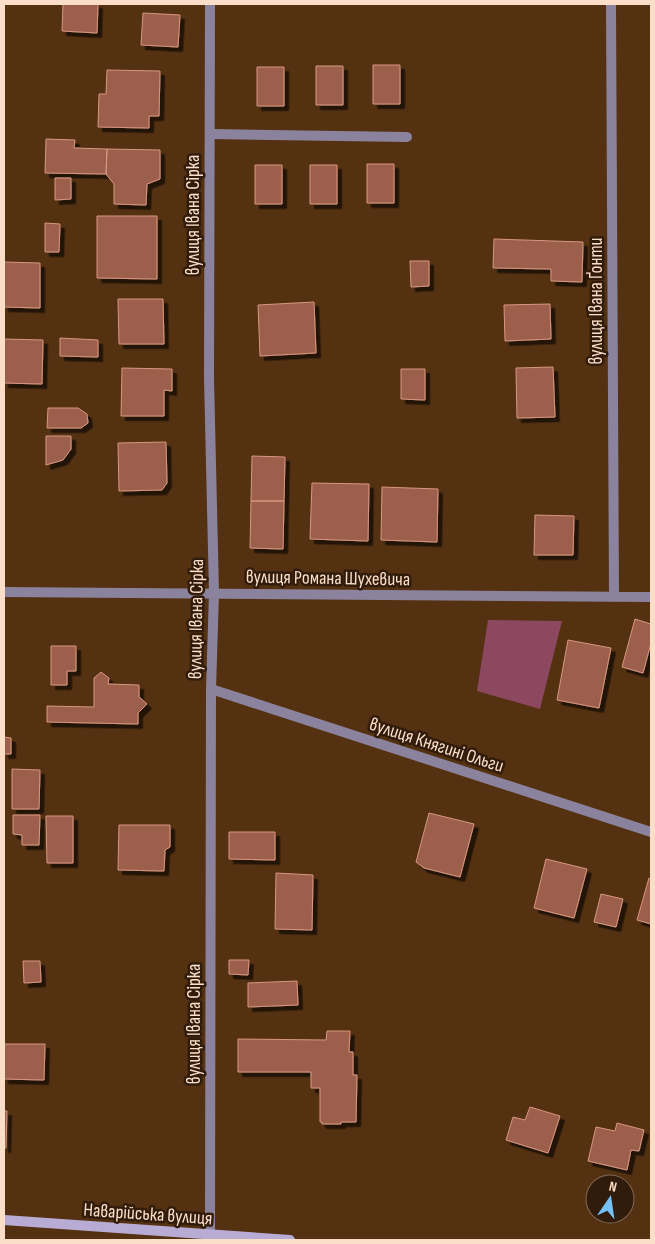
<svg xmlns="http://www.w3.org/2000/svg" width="655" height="1244" font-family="'Sofia Sans Condensed',sans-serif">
  <defs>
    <filter id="shadow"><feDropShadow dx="4.5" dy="4.5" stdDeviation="0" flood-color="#0009"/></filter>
  </defs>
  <rect width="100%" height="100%" fill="#543111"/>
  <path fill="#8c485f" d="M488 620 562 621 540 709 477 691Z"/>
  <path fill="#9c5f4b" stroke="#d89780" filter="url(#shadow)" d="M63 4H98L97 33 62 31Z
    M143 13 180 15 178 47 141 45Z
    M373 65H400V104H373Z
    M316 66H343V105H316Z
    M257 67H284V106H257Z
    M107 70 160 71 159 116H149V128L98 127 99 94H106Z
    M46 139 75 140 74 148 107 149 106 174 45 173Z
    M107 149 160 150V179L147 184 146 205 114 204V184L106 174Z
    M367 164H394V203H367Z
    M255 165H282V204H255Z
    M310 165H337V204H310Z
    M55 178H71V199L55 200Z
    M97 216H157V279L97 278Z
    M45 223 60 224 59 252H45Z
    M494 239 583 242 582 282 551 281V269L493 268Z
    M410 261H429V286L411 287Z
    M4 262 40 263V308L4 307Z
    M118 299H163L164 344H119Z
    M314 302 316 353 260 356 258 305Z
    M550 304 551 339 505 341 504 305Z
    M60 338 98 340V357L60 356Z
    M4 339 43 340 42 384 4 383Z
    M553 367 555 417 517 418 516 368Z
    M122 368 172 369V391L164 390V416H121Z
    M401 369H425V400L401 399Z
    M48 408H78L87 414 88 423 81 428H47Z
    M46 436H71V449L63 460 46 465Z
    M166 442 167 483 162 490 119 491 118 443Z
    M252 456 285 457 284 501H251Z
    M312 483 369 484 368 541 310 539Z
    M382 487 438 489 437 542 381 540Z
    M251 501H284L283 549 250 548Z
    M535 515 574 516 573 555H534Z
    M635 619 651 624V643L643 673 622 667Z
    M568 640 611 648 599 708 557 700Z
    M51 646H76V671H67V685H51Z
    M101 672 109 678 108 684 139 685V697L147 704 138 713V724L47 722V706L94 707V678Z
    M4 737 11 738V754H4Z
    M12 769 40 770 39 809H12Z
    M429 813 474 824 460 877 424 868 416 862Z
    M13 815H40L39 845H22V835L13 834Z
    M46 816H73V863H47Z
    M119 825H170V847L165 850 164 871 118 870Z
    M229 832H275V860L229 859Z
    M546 859 587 869 574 918 534 908Z
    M276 873 313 875 312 930 275 929Z
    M649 878 651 879V924L637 920Z
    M601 894 623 899 616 927 594 922Z
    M229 960H249L248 975 229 974Z
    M23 961H40L41 982 24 983Z
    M297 981 298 1005 248 1007V983Z
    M327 1031H350L349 1052H353V1075H357L356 1122H341V1124H322V1122H320V1088H311V1072H238V1039L326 1040Z
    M4 1044H45L44 1080 4 1079Z
    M530 1107 560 1116 548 1153 506 1140 513 1117 525 1120Z
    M4 1111H7L6 1148H4Z
    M617 1123 644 1130 639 1151 631 1150 627 1170 588 1161 596 1127 615 1131Z"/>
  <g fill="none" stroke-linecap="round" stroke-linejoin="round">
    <path stroke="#8b839d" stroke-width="10" d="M210 134 407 137"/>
    <path stroke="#8b839d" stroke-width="10" d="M611 4 614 597
      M4 592 651 597
      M211 689 651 832
      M210 1235 211 689 214 593 209 378 210 4"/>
    <path stroke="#b9acd4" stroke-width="10" d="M4 1220 290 1240"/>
  </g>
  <g text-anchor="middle" stroke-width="5" stroke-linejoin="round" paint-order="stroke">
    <g font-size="19" fill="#fbdec8" stroke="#311c0b">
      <text transform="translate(192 215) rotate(-90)" y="7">вулиця Івана Сірка</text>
      <text transform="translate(595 301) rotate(-90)" y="7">вулиця Івана Ґонти</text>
      <text transform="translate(328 577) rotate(1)" y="7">вулиця Романа Шухевича</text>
      <text transform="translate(195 619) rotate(-89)" y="7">вулиця Івана Сірка</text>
      <text transform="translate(437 744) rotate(18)" y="7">вулиця Княгині Ольги</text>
      <text transform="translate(193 1024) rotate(-90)" y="7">вулиця Івана Сірка</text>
      <text transform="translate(148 1213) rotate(4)" y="7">Наварійська вулиця</text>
    </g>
  </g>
  <rect width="655" height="1244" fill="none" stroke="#fbdec8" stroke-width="10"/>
  <g transform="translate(610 1199) rotate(13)"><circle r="24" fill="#311c0b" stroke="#826a57"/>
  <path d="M0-4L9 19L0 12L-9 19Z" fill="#73c1f5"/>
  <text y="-8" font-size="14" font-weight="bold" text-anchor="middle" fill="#fbdec8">N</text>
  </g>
</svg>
